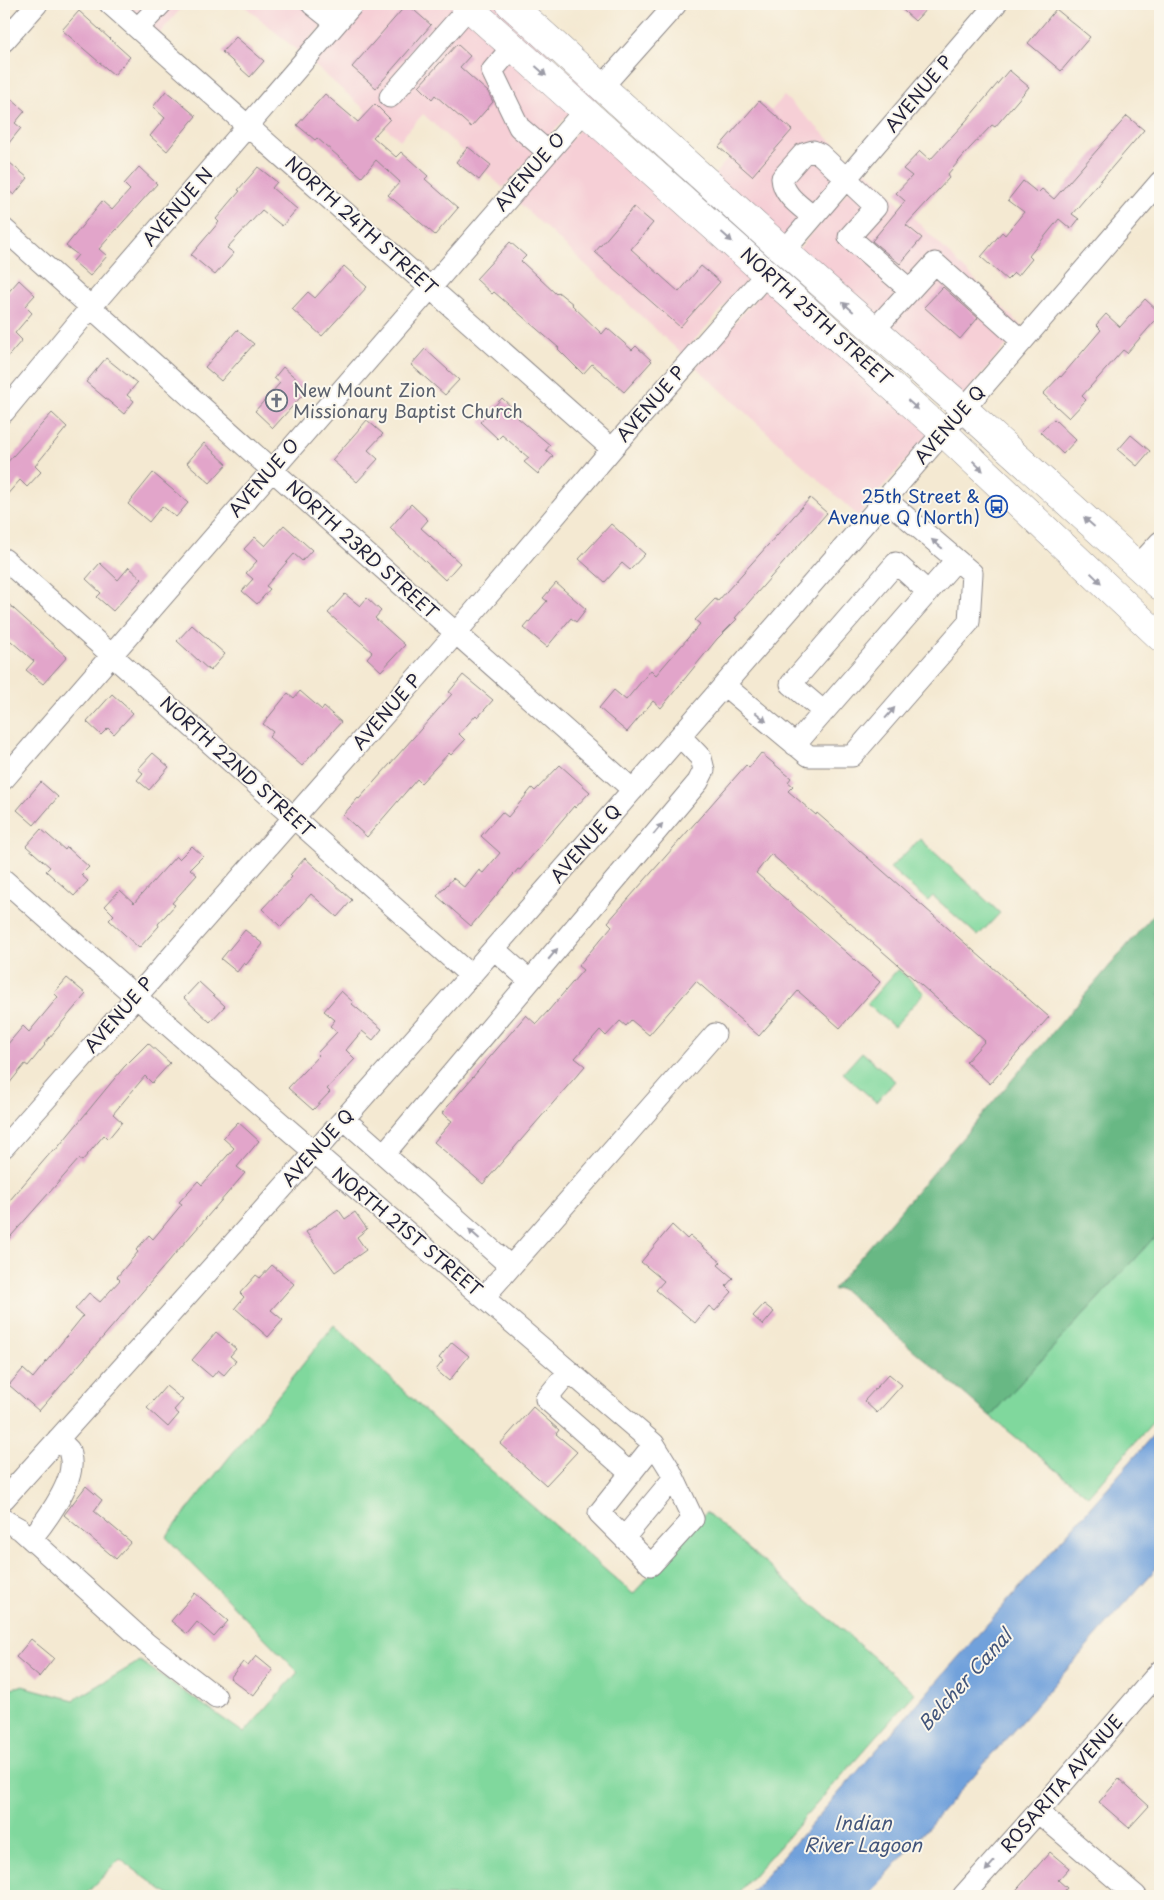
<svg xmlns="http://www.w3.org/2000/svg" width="1164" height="1900" font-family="'Playpen Sans',sans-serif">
  <rect width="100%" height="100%" fill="#fbf7ec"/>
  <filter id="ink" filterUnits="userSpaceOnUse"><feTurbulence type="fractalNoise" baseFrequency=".02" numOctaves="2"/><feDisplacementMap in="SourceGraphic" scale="10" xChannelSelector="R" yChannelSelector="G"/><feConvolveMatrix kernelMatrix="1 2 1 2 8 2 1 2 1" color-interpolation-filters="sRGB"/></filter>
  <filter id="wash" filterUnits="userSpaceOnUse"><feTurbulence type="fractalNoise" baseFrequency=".0096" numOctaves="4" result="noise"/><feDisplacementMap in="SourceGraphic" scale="20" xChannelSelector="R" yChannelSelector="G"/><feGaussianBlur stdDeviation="1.12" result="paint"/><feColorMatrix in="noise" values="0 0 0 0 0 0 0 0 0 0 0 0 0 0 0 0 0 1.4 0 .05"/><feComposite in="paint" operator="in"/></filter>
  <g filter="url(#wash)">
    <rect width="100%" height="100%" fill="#f4e9d2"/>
    <path fill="#f6cfd6" d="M123 4H185L158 35Z
      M242 4H340L299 52Z
      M365 4H452L572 110 503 188 423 114 400 140 313 64Z
      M477 4H498L599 99 587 101Z
      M784 96 850 159 783 239 713 176Z
      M586 122 754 273 682 354 517 201Z
      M866 170 1022 327 963 396 797 251Z
      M768 285 930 432 858 516 696 367Z"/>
    <path fill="#80d89d" stroke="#517d6c" d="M920 839 1000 913 978 936 933 896 928 901 890 868Z
      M898 969 924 993 894 1027 867 1004Z
      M862 1052 895 1081 876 1102 843 1073Z
      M1160 1231V1414L1088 1496 990 1416Z
      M334 1325 453 1437 633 1594 706 1512 915 1693 735 1896H170L120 1859 84 1896H4V1689L22 1686 74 1700 140 1661 244 1733 298 1672 166 1537Z"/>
    <path fill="#68b884" stroke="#456d60" d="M1160 907V1231L990 1416 845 1291 840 1289 834 1290 833 1289Z"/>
    <path fill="#71a1db" stroke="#4a628b" d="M1160 1428V1564L873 1890 868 1896H748Z"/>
    <g id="blocks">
      <path fill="#e2a5ca" d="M407 4 431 25 376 88 352 67Z
        M896 4H931L915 21Z
        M1056 9 1090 37 1061 71 1028 43Z
        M79 11 130 57 114 75 62 30Z
        M236 37 264 61 250 77 222 52Z
        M457 44 470 56 460 67 488 92 493 102 471 127 435 95 432 99 419 86Z
        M1009 70 1029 87 995 127 992 125 970 148 947 175 949 178 906 225 922 238 900 264 872 241 905 201 896 193 912 176 903 169 920 151 930 160 965 122Z
        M166 91 196 116 167 151 150 136 165 118 153 107Z
        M4 93 25 111 15 123 21 128 4 149Z
        M325 94 358 122 375 104 390 119 373 137 396 157 401 152 428 176 425 179 458 208 435 235 388 195 400 182 376 160 362 177 317 138 315 140 297 125Z
        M759 101 792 130 752 176 719 147Z
        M1127 116 1144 130 1072 214 1079 219 1071 229 1059 219 1029 256 1032 259 1018 276 1014 273 1007 280 981 257 1002 232 1005 235 1024 212 1008 200 1023 181 1038 193 1042 189 1054 199Z
        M468 147 491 165 479 180 456 162Z
        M4 158 28 178 14 195 4 187Z
        M139 167 157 184 99 249 107 256 90 276 73 261 78 255 66 246 102 201 112 210 130 190 124 184Z
        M258 167 277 182 272 188 297 209 282 226 262 210 227 248 234 253 215 275 191 255 219 222 216 219 240 191 238 190Z
        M634 207 653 223 631 249 679 292 701 266 720 282 680 327 595 252Z
        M510 242 526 256 521 261 556 294 558 292 573 304 572 305 602 334 607 328 632 350 636 346 652 361 624 392 592 364 583 374 558 349 559 348 494 292 492 294 476 279Z
        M344 266 367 287 322 336 292 309 308 292 315 298Z
        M19 280 35 295 25 306 32 313 15 333 22 340 4 361V297Z
        M943 287 978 318 960 339 924 307Z
        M1145 299 1160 313V315L1127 353 1123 350 1082 396 1086 400 1069 418 1043 394 1060 376 1061 377 1101 330 1096 325 1106 314 1120 327Z
        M237 330 254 344 221 381 205 367Z
        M425 349 459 380 445 395 411 365Z
        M106 358 137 383 127 395 134 401 124 414 86 382Z
        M283 367 308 389 273 428 255 411 280 383 274 378Z
        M502 398 520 415 518 418 550 445 546 450 553 456 538 474 524 462 529 458 502 435 498 439 480 422Z
        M52 413 67 427 35 466 41 472 27 487 20 480 4 498V466Z
        M1054 419 1076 440 1063 454 1040 432Z
        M367 420 383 434 368 450 378 459 357 482 332 460Z
        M1131 435 1150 451 1137 466 1118 450Z
        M204 443 227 464 210 483 187 463Z
        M153 473 188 503 176 517 162 506 149 522 128 504Z
        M810 498 827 513 735 618 737 619 717 639 661 708 653 701 627 732 599 708 614 690 626 700 651 670 656 675 700 624 695 620 715 599 718 601Z
        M411 504 428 520 421 528 460 563 445 580 390 528Z
        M611 524 645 554 630 570 622 563 605 582 579 559Z
        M284 525 312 550 302 561 294 554 266 586 270 589 257 604 242 591 253 579 246 573 257 561 244 549 255 537 265 546Z
        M100 563 118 580 129 567 142 579 113 611 97 597 101 593 86 579Z
        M556 583 586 609 576 622 571 618 547 647 524 628 547 601 543 598Z
        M345 594 360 606 367 598 381 611 375 618 405 645 381 671 367 658 372 652 328 613Z
        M4 600 67 657 43 684 26 670 34 661 4 635Z
        M192 625 225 654 210 671 177 641Z
        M463 675 493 700 478 717 476 715 459 734 465 740 451 755 449 753 421 783 417 779 367 837 343 815 358 798 359 799 452 694 449 692Z
        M300 691 322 710 324 707 341 722 302 766 269 737 273 732 263 724 288 693 294 698Z
        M112 694 133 713 114 734 108 728 101 735 87 722Z
        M153 753 169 767 149 790 137 780 143 773 138 769Z
        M761 753 791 778 788 782 793 786 788 791 816 815 817 813 1049 1017 990 1084 966 1062 985 1041 771 854 756 873 880 982 840 1028 798 991 759 1036 696 981 649 1035 631 1020 626 1026 620 1021 606 1036 600 1030 575 1058 585 1066 483 1184 434 1142 452 1121 442 1113 526 1015 536 1024 549 1010 583 970 578 966 612 926 608 922 746 765 749 768Z
        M560 765 590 792 575 808 574 806 520 870 518 869 471 926 437 896 453 878 465 888 479 870 483 873 500 853 481 836 502 812 508 817 532 788 535 791Z
        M41 782 58 797 34 825 17 810Z
        M41 829 65 850 67 847 89 867 81 875 88 881 74 896 46 871 50 867 26 846Z
        M192 846 203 856 190 869 197 875 172 903 175 905 158 924 159 926 139 948 109 920 114 915 105 906 120 890 134 903 176 856 179 859Z
        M305 858 352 900 337 917 311 894 281 927 262 909 292 877 290 875Z
        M245 930 263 944 246 965 244 963 237 972 221 959Z
        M67 978 86 994 44 1044 45 1045 28 1066 25 1064 4 1090V1045H7L23 1026 29 1032 58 997 54 993Z
        M199 982 225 1006 210 1022 184 998Z
        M341 991 353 1002 352 1004 382 1029 373 1040 362 1031 346 1050 355 1059 327 1089 330 1092 313 1110 288 1088 319 1055 317 1053 337 1032 330 1026 335 1020 324 1011Z
        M148 1043 170 1063 152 1083 145 1076 113 1114 122 1122 108 1139 104 1135 82 1161 79 1159 4 1244V1207L53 1150 55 1151 124 1067Z
        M238 1122 259 1141 237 1167 245 1173 39 1411 9 1385 23 1369 33 1378 83 1316 75 1309 89 1293 100 1302 120 1280 117 1277 138 1252 136 1250 149 1235 153 1239 182 1204 179 1202 198 1181 202 1185 234 1148 223 1138Z
        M338 1209 345 1219 355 1212 367 1229 357 1237 366 1250 335 1272 306 1232Z
        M672 1225 687 1239 690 1236 721 1262 718 1265 733 1278 726 1286 732 1292 715 1311 709 1306 695 1323 656 1290 664 1281 641 1262Z
        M272 1265 294 1284 271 1310 283 1320 268 1337 235 1308 244 1297 240 1293 256 1275 260 1278Z
        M764 1304 774 1312 763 1325 753 1316Z
        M216 1332 236 1349 230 1356 236 1361 224 1375 218 1370 212 1377 192 1360Z
        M452 1342 469 1356 449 1381 436 1370 443 1361 439 1358Z
        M889 1374 902 1385 877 1413 864 1401Z
        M166 1386 183 1400 174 1410 179 1414 168 1427 147 1408Z
        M533 1407 559 1430 556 1434 577 1452 546 1485 500 1444Z
        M86 1486 102 1500 94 1511 131 1542 116 1559 64 1515Z
        M195 1593 228 1621 214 1637 197 1622 187 1634 171 1621Z
        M31 1639 54 1658 39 1677 16 1657Z
        M256 1656 273 1670 253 1696 230 1678 243 1662 248 1666Z
        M1119 1779 1149 1806 1129 1828 1099 1802Z
        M1050 1852 1069 1868 1058 1880 1067 1888 1060 1896H1011Z"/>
    </g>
  </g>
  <g filter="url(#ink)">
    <use href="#blocks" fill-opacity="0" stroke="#8b8686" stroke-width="1"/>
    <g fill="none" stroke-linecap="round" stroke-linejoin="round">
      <defs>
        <path id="minor" d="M110 4 612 449
          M312 4 336 23
          M138 28 161 4
          M4 41 37 4
          M513 46 492 71 519 127 548 152
          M602 87 676 4
          M390 97 469 7
          M813 217C801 206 783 196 782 178L803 154 813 151 820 154 876 207 849 237 910 290
          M4 229 272 470 633 790
          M784 251 996 4
          M874 330 935 263 1022 341
          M4 412 91 307 353 4
          M4 559 471 976
          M1138 566 1160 542
          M724 685 809 756H852L969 622 972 573 885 499
          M824 712 791 684 896 563 928 592
          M795 745 956 560
          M4 779 585 110
          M4 880C218 1071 436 1257 654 1444L669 1468 693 1519 651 1565 599 1513 654 1444
          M494 949 530 981 698 782 704 770 701 758 680 736
          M344 1119 510 1266
          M4 1147 456 633 612 449 767 273
          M384 1154 530 981
          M484 1297 715 1034
          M569 1371 546 1399 631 1474
          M4 1499C396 1066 778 624 1160 182
          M4 1520 20 1529 146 1643 216 1697
          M624 1538 673 1479
          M31 1539C45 1522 70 1488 71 1466 72 1461 70 1455 69 1450L58 1439
          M1038 1812 1136 1896
          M963 1896 1038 1812 1160 1671"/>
        <path id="major" d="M465 4 943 432 1160 637
          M510 4 784 251 964 409 1160 586"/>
      </defs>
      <use href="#minor" stroke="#8b8686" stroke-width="23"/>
      <use href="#major" stroke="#8b8686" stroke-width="29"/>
      <use href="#minor" stroke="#fff" stroke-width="21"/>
      <use href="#major" stroke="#fff" stroke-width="28"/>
    </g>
    <defs><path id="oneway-solid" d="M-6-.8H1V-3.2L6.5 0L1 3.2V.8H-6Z" transform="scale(1.25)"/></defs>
    <g fill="#9c9ca7">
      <use href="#oneway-solid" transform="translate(541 71) rotate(42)"/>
      <use href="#oneway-solid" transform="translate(727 237) rotate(42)"/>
      <use href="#oneway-solid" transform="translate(848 307) rotate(-139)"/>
      <use href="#oneway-solid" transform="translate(913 405) rotate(42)"/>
      <use href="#oneway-solid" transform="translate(978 466) rotate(44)"/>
      <use href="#oneway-solid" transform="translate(1089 522) rotate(-138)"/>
      <use href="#oneway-solid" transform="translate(937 544) rotate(-140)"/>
      <use href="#oneway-solid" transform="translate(1096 578) rotate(44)"/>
      <use href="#oneway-solid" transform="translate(890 713) rotate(-49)"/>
      <use href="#oneway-solid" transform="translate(761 717) rotate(40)"/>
      <use href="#oneway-solid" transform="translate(658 829) rotate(-50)"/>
      <use href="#oneway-solid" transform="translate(553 954) rotate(-50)"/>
      <use href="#oneway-solid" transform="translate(474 1234) rotate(-138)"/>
      <use href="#oneway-solid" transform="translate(990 1866) rotate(132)"/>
    </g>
  </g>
  <defs>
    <symbol id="church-ring" viewBox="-11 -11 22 22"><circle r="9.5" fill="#fbf7ec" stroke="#6b7280" stroke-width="1.5"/><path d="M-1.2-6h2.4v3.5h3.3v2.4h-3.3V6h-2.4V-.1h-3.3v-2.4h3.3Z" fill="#6b7280"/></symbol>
    <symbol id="bus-ring" viewBox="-11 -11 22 22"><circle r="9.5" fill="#fbf7ec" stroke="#1a4fb4" stroke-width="1.5"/><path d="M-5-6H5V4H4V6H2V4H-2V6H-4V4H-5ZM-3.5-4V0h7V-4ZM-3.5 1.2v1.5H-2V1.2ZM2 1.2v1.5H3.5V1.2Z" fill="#1a4fb4"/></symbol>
  </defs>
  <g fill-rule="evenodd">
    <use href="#church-ring" x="264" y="388" width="25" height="25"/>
    <use href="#bus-ring" x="984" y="494" width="25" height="25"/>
  </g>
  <g text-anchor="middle" stroke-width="4" stroke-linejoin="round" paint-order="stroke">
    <g font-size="18" fill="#22223b" stroke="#fbf7ec">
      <text transform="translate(919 94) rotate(-50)" y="6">AVENUE P</text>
      <text transform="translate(530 172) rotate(-49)" y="6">AVENUE O</text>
      <text transform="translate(178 207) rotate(-49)" y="6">AVENUE N</text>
      <text transform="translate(361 226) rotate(42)" y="6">NORTH 24TH STREET</text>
      <text transform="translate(816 317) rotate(42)" y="6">NORTH 25TH STREET</text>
      <text transform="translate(651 404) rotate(-49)" y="6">AVENUE P</text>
      <text transform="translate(950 425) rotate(-49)" y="6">AVENUE Q</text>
      <text transform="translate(264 478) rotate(-49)" y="6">AVENUE O</text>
      <text transform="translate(362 550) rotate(42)" y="6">NORTH 23RD STREET</text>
      <text transform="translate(387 712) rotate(-49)" y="6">AVENUE P</text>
      <text transform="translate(237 767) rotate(42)" y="6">NORTH 22ND STREET</text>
      <text transform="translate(586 844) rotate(-49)" y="6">AVENUE Q</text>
      <text transform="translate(119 1015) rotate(-49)" y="6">AVENUE P</text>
      <text transform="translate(318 1148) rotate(-48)" y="6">AVENUE Q</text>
      <text transform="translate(407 1232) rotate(40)" y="6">NORTH 21ST STREET</text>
      <text transform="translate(1062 1784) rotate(-49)" y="6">ROSARITA AVENUE</text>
    </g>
    <g font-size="18" fill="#5b616d" stroke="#fbf7ec" text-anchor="start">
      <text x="293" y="397">New Mount Zion<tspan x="293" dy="21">Missionary Baptist Church</tspan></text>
    </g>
    <g font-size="18" fill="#164399" stroke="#fbf7ec" text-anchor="end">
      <text x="980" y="503">25th Street &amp;<tspan x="980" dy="21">Avenue Q (North)</tspan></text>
    </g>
    <g font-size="19" font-style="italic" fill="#42557b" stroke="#fbf7ec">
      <text transform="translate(965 1680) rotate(-48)" y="7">Belcher Canal</text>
      <text x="863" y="1830">Indian<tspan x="863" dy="22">River Lagoon</tspan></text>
    </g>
  </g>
  <rect width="1164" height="1900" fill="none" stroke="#fbf7ec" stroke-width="20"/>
</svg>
